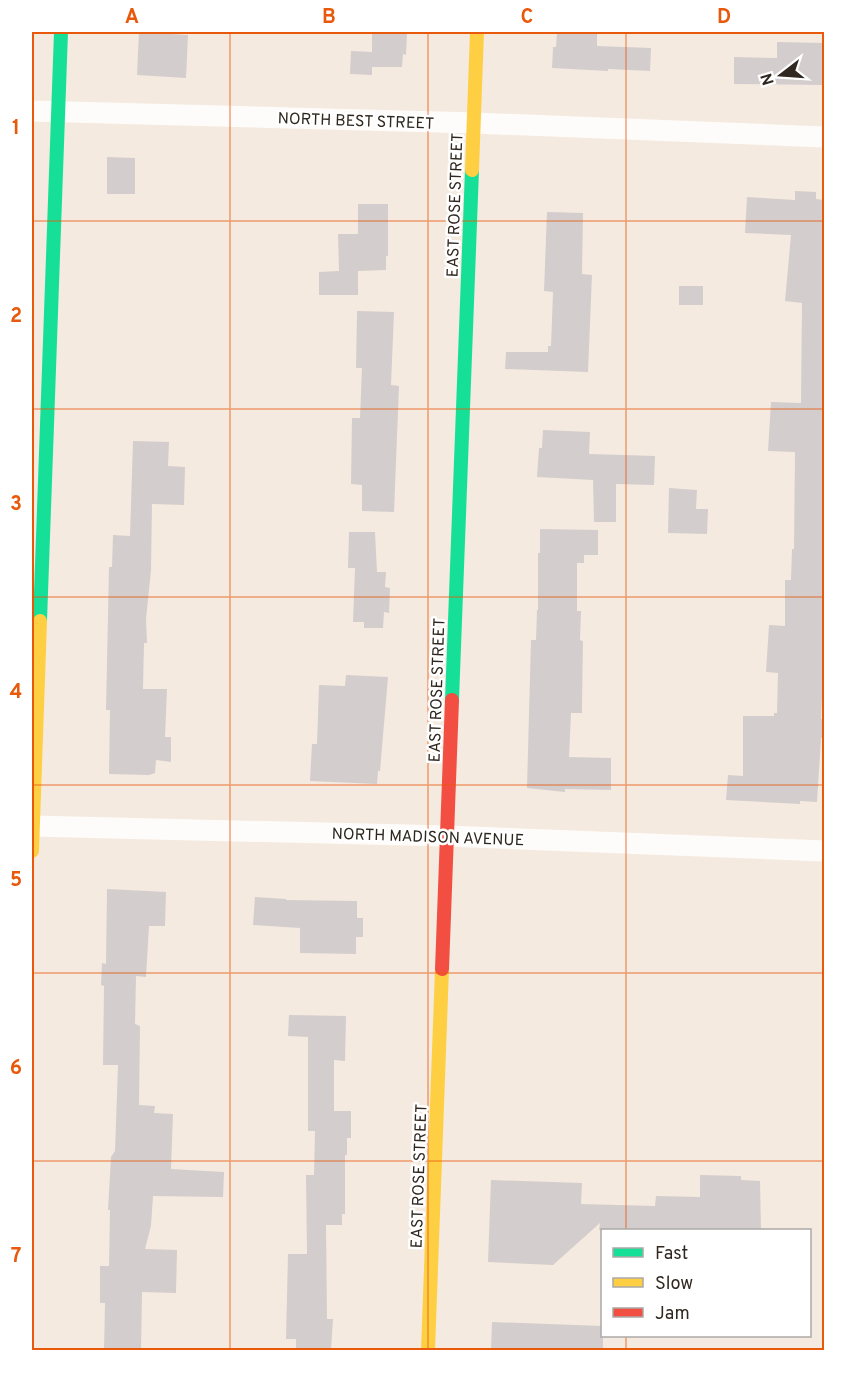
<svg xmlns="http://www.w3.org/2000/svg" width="856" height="1382" font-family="Overpass,sans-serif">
  <rect width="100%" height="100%" fill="#f5eadf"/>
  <path fill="#d3cdcd" d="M139 32 188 35 186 78 137 75Z
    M372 32H407L406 55 403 54 402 67H372V75L350 74 351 51 372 52Z
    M557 32 597 33V46L651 48 650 71 608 69V71L552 68 553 47H556Z
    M777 42 825 43V85L734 84V57L777 58Z
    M107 157 135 158V194H107Z
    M795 191 816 192V199L825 200V624L823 652H824L821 719H825V738H821L817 802 800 801V804L726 800 728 775 743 776V716H774V713H777L778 673 766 672 769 625 785 626V580H791L792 549H794L795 452 768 451 771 402 801 403 802 303 785 301 791 235 745 233 747 197 795 200Z
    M358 204H388V256H386V270L358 271V295H319V272L339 271 338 234H358Z
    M547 212 583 213 582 274 592 275 588 372 505 369 506 352H548V346H551L553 292 544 291Z
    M679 286H703V305H679Z
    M357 311 394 312 391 385 399 386 394 512 362 511V485L351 484 352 418H360L362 368H356Z
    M543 430 590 432 589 454 655 456 654 485 616 484V522H594L593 480 537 477 539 448H542Z
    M133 441 169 442 168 466 185 467 184 505 152 504 151 570 146 619 147 643H144L143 689H167L165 737H171V762L156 760 155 773 149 775 109 774 110 710H106L109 567H112L113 535 130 536Z
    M669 488 697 490 696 509H708L707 534 668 533Z
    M540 529 598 530V555H584V563H577V611H581L580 640 583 641 582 701V713H571L569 757 611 758V790L565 789V792L527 788 531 640H536L537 610H538V553H540Z
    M349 532H375L377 572H386L385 587 390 588 389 613 384 612 383 628H364V622H353L355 568H348Z
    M346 675 388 677 380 771H378L377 784 310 781 312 744H317L319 685 345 686Z
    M107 889 166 892 165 926H149L146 977 136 976 135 1024 140 1026 139 1105 155 1106 154 1113 173 1114 171 1169 224 1172 223 1197 153 1196 151 1226 145 1249 177 1250 176 1293 142 1292 141 1350H104L105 1303H100V1266H109L110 1210H108L111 1157 115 1151 118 1065H103L104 986 101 985 102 963 106 964Z
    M255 897 286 899V900L357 901V918H363V937H356V954L300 953V928L253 925Z
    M289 1015 346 1016 345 1061 334 1060V1111H351V1138H347V1155H345V1214H342V1225H326L327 1319H333L331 1350H296V1339H286L288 1254H307L306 1175H314L315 1131H308V1037L288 1036Z
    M700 1175 741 1176V1180L760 1181 761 1230H599L600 1223 553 1265 488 1262 491 1180 582 1183 581 1204 655 1206 656 1196 700 1197Z
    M492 1322 603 1326V1350H491Z"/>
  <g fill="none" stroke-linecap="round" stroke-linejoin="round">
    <path stroke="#fefcfa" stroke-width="21" d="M32 111 474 123 824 137
      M32 826 447 836 824 851"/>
    <path stroke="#16e098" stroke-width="14" d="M40 621 61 32
      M452 700 472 170"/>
    <path stroke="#ffcf43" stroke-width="14" d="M472 170 477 32
      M32 851 40 621
      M428 1350 442 969"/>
    <path stroke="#f24e42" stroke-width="14" d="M442 969 452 700"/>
  </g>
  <path fill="none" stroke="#e8590c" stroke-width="1.5" stroke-opacity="0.55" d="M230 32V1350M428 32V1350M626 32V1230M32 221H824M32 409H824M32 597H824M32 785H824M32 973H824M32 1161H824M626 1336V1350"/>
  <g text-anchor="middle" stroke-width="5" stroke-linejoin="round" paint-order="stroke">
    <g font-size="16" fill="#302820" stroke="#fff">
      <text transform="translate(356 120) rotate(2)" y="6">NORTH BEST STREET</text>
      <text transform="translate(454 205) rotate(-88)" y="6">EAST ROSE STREET</text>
      <text transform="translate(436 690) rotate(-88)" y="6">EAST ROSE STREET</text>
      <text transform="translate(428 836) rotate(2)" y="6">NORTH MADISON AVENUE</text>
      <text transform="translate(418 1176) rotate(-88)" y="6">EAST ROSE STREET</text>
    </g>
  </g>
  <rect width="856" height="1382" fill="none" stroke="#ffffff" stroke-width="66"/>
  <rect x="601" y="1229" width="210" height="108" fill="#ffffff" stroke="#aca9a6" stroke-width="1.5"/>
  <rect x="613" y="1248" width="30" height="9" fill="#16e098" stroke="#aca9a6" stroke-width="1.5"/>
  <text x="655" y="1259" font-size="18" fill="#302820">Fast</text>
  <rect x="613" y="1278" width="30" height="9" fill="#ffcf43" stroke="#aca9a6" stroke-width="1.5"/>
  <text x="655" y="1289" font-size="18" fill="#302820">Slow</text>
  <rect x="613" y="1308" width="30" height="9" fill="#f24e42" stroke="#aca9a6" stroke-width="1.5"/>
  <text x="655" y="1319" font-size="18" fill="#302820">Jam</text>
  <g transform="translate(781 75) rotate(253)" stroke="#ffffff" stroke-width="4.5" paint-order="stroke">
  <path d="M0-4.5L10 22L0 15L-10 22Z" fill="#302820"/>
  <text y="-9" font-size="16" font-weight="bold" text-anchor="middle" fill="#302820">N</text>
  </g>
  <rect x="33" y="33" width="790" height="1316" fill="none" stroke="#e8590c" stroke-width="2"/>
  <g font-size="20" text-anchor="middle" font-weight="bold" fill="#e8590c">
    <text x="132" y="23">A</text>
    <text x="329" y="23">B</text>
    <text x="527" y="23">C</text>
    <text x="724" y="23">D</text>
    <text x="16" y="134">1</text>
    <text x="16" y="322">2</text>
    <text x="16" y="510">3</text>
    <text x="16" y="698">4</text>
    <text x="16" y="886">5</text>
    <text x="16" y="1074">6</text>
    <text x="16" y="1262">7</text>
  </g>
</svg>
